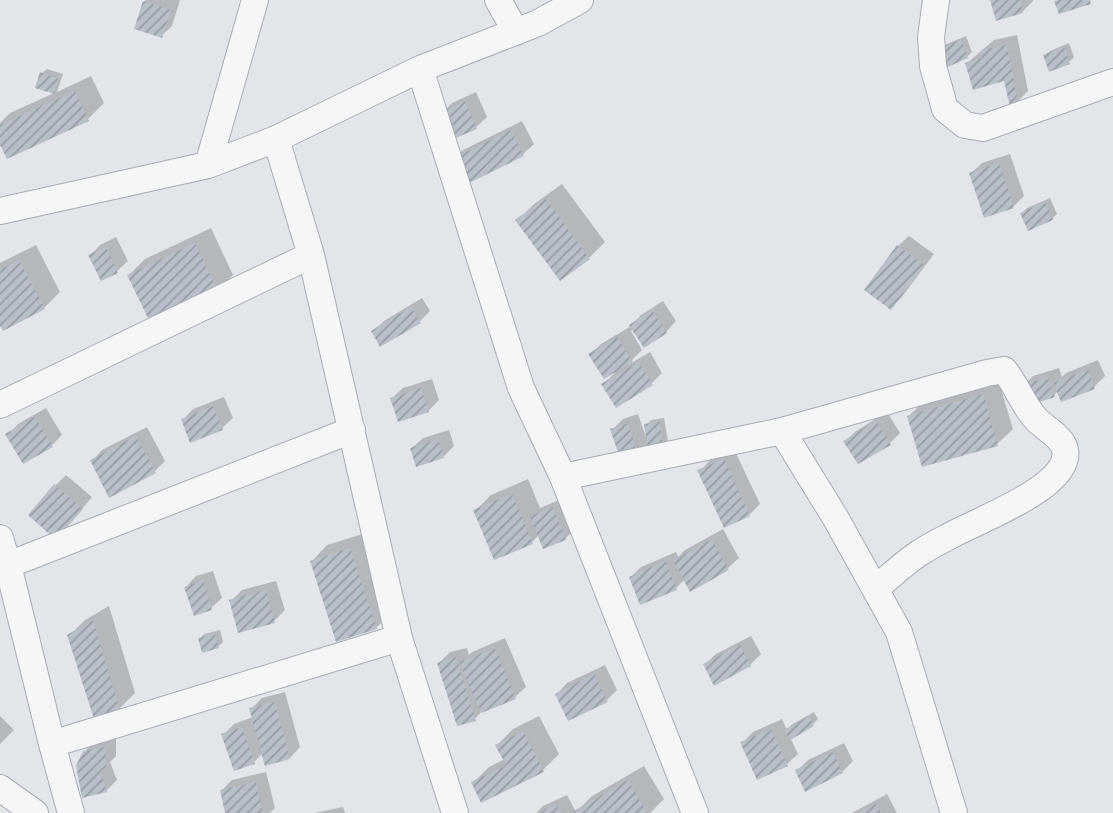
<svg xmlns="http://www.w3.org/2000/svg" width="1113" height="813" font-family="Arial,sans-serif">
  <defs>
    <pattern id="building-hatch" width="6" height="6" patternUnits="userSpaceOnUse" patternTransform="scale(1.75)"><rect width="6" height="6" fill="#b9bfc8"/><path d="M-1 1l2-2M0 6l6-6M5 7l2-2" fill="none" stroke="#969ca4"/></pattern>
  </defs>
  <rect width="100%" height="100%" fill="#e2e6ea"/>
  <path fill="#0003" d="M146 0H180L172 26 161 36 144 2Z
    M992 0H1033V1L1022 12Z
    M1017 35 1028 91 1017 102 1005 78 967 63 994 40Z
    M966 36 972 52 967 57 942 46Z
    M1069 43 1074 57 1069 62 1050 69 1045 56 1050 51Z
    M47 69 63 74 57 92 91 76 104 103 88 119 0 141V123L10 113 54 93 37 87 42 73Z
    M476 92 487 117 476 127 452 138 441 114 452 103Z
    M522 121 534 144 523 154 464 184 452 161 463 150Z
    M1010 154 1024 196 1014 206 985 216 971 173 982 163Z
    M562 184 605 242 589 258 561 279 518 220 534 204Z
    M1050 198 1057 214 1052 219 1022 213 1027 208Z
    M211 228 233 275 217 291 129 275 145 259Z
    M909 236 934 254 901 298 891 308 898 246Z
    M116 237 128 261 117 271 90 256 100 245Z
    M36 245 60 292 44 308 0 322V263Z
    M422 298 430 311 420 321 381 345 373 331 384 321Z
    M663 301 676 321 666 332 634 329 631 331 642 350 628 364V365L650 352 662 373 652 383 616 406 603 384 617 371 590 355 601 344 631 326 641 315Z
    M1098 360 1105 376 1094 387 1058 391 1054 395 1023 386 1033 376 1059 368 1062 377 1066 373Z
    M432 379 439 400 428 411 392 398 403 388Z
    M998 379 1013 429 997 444 909 416 925 400Z
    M224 397 233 418 222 428 191 441 183 420 193 409Z
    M46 408 62 435 52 445 8 435 18 424Z
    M887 412 900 433 890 443 846 441 856 431Z
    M638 414 646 437V425L651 420 664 418 668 441 663 446 649 443 638 454 612 430 623 419Z
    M147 427 165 461 154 472 92 461 102 450Z
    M449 430 454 446 443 457 412 448 423 438Z
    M734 449 760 504 749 515 700 471 710 460Z
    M66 475 92 497 67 527 55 486Z
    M528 479 540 508 564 498 576 528 565 539 539 535 532 542 475 511 491 495Z
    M723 529 739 558 728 568 690 589 685 579 676 588 631 577 641 567 676 552 678 557 685 550Z
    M366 533 392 612 376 628 312 561 327 545Z
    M213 571 222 598 211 608 186 587 196 576Z
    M276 581 285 610 274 621 231 601 242 590Z
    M109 606 135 693 119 709 69 636 85 620Z
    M220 630 223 642 218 647 200 639 204 634Z
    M751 636 761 654 750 665 705 664 716 654Z
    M505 638 526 687 515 697 483 710 475 719 439 663 450 652 467 648 469 655 472 652Z
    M605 665 617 690 607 700 557 694 567 683Z
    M285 692 300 747 290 758 263 753 254 762 223 735 234 724 253 717 251 709 262 698Z
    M814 712 818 719 813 724 790 737 798 754 787 764 758 778 742 743 753 732 782 719 787 730 791 725Z
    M0 716 14 730 0 744Z
    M539 716 559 754 543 770 482 801 473 783 489 767 505 759 497 745 513 729Z
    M116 738V756L110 762 117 780 106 791 84 752 95 741Z
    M844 743 853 761 842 772 797 771 808 760Z
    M644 766 664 799 650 813H536L543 806 567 795 576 812 592 796Z
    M266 772 275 808 270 813H227L221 791 232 780Z
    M887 794 897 813H852Z
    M343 807 345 813H314Z"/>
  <path fill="url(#building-hatch)" d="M990 0H1020L1023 13 996 21Z
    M1058 0H1090L1091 4 1059 14 1054 1Z
    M143 1 171 10 162 38 134 29Z
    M961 40 968 58 943 69 936 50Z
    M1007 45 1018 104 1010 107 1004 81 973 90 965 63 982 58 981 50Z
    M1064 47 1070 64 1049 72 1043 55Z
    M40 72 59 79 54 94 35 88Z
    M75 91 89 121 7 159 0 145V125Z
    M465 101 477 129 451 140 439 113Z
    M511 130 524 156 463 186 450 160Z
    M999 163 1014 208 984 218 969 173Z
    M545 198 590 259 560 281 515 220Z
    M1045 202 1053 220 1028 231 1020 213Z
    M195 243 218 292 151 324 127 275Z
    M897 245 924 265 891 310 864 290Z
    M106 247 118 273 101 281 88 255Z
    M19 260 45 309 3 331 0 326V270Z
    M411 307 421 323 380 347 371 331Z
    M652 310 667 333 644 348 629 325Z
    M617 337 633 362 604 379 588 354Z
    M639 362 653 385 616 408 601 384Z
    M1088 370 1095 389 1061 402 1053 383Z
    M1048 377 1055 397 1027 406 1021 386Z
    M421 388 429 412 398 422 390 398Z
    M983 394 998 446 922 467 907 416Z
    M213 406 223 430 190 443 181 419Z
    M35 417 53 447 23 464 5 434Z
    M876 421 891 445 858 464 843 441Z
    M660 422 663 448 648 450 644 424Z
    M628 423 638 455 621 461 610 429Z
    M136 436 156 473 109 498 90 460Z
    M438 439 444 458 416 467 410 448Z
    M724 459 750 516 724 528 697 470Z
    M54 484 83 509 56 540 28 515Z
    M512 494 533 544 494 560 473 510Z
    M553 507 566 540 543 549 530 516Z
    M712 539 729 570 690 592 673 560Z
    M350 548 377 629 336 642 310 561Z
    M665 561 677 590 640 605 629 577Z
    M203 580 212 610 194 616 184 587Z
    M266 590 275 623 238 633 229 600Z
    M93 620 120 711 94 719 67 635Z
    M215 634 219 648 202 653 198 638Z
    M740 645 751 666 714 686 703 664Z
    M495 648 516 699 481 713 459 662Z
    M456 657 476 721 457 726 437 663Z
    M594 674 608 702 568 721 555 694Z
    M275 702 290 759 265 766 249 708Z
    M809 716 814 726 790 740 784 730Z
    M242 727 255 764 234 771 221 734Z
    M771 729 788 766 757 780 740 742Z
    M523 731 544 772 481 803 471 782 506 765 495 745Z
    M106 747V768L100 771 107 792 82 798 76 766 83 751Z
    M833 752 843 773 805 792 795 770Z
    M628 780 647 813H575L574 811Z
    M256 782 263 813H225L220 790Z
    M556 804 561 813H538Z
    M876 804 881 813H858Z"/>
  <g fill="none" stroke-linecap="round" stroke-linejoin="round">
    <defs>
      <path id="minor" d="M498 0 516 32
        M936 0 931 37 933 66 945 109 965 125 983 128 1113 82
        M420 69 521 388 563 477 695 813
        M276 139 311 255 399 638 455 813
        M208 165 255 0
        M0 211 208 165 276 139 420 69 538 23 580 0
        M0 405 311 255
        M782 431 835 517 899 632 954 813
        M563 477 782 431 987 373 1004 370C1017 385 1022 404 1036 419 1044 428 1063 437 1065 450 1072 488 972 522 946 538 936 543 927 548 918 554 903 564 890 577 876 588
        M0 538 8 565 52 744 71 813
        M8 565 352 430
        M52 744 399 638
        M0 788 35 813"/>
    </defs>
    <use href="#minor" stroke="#a7adb5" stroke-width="28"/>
    <use href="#minor" stroke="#f4f6f8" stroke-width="26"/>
  </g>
</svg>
